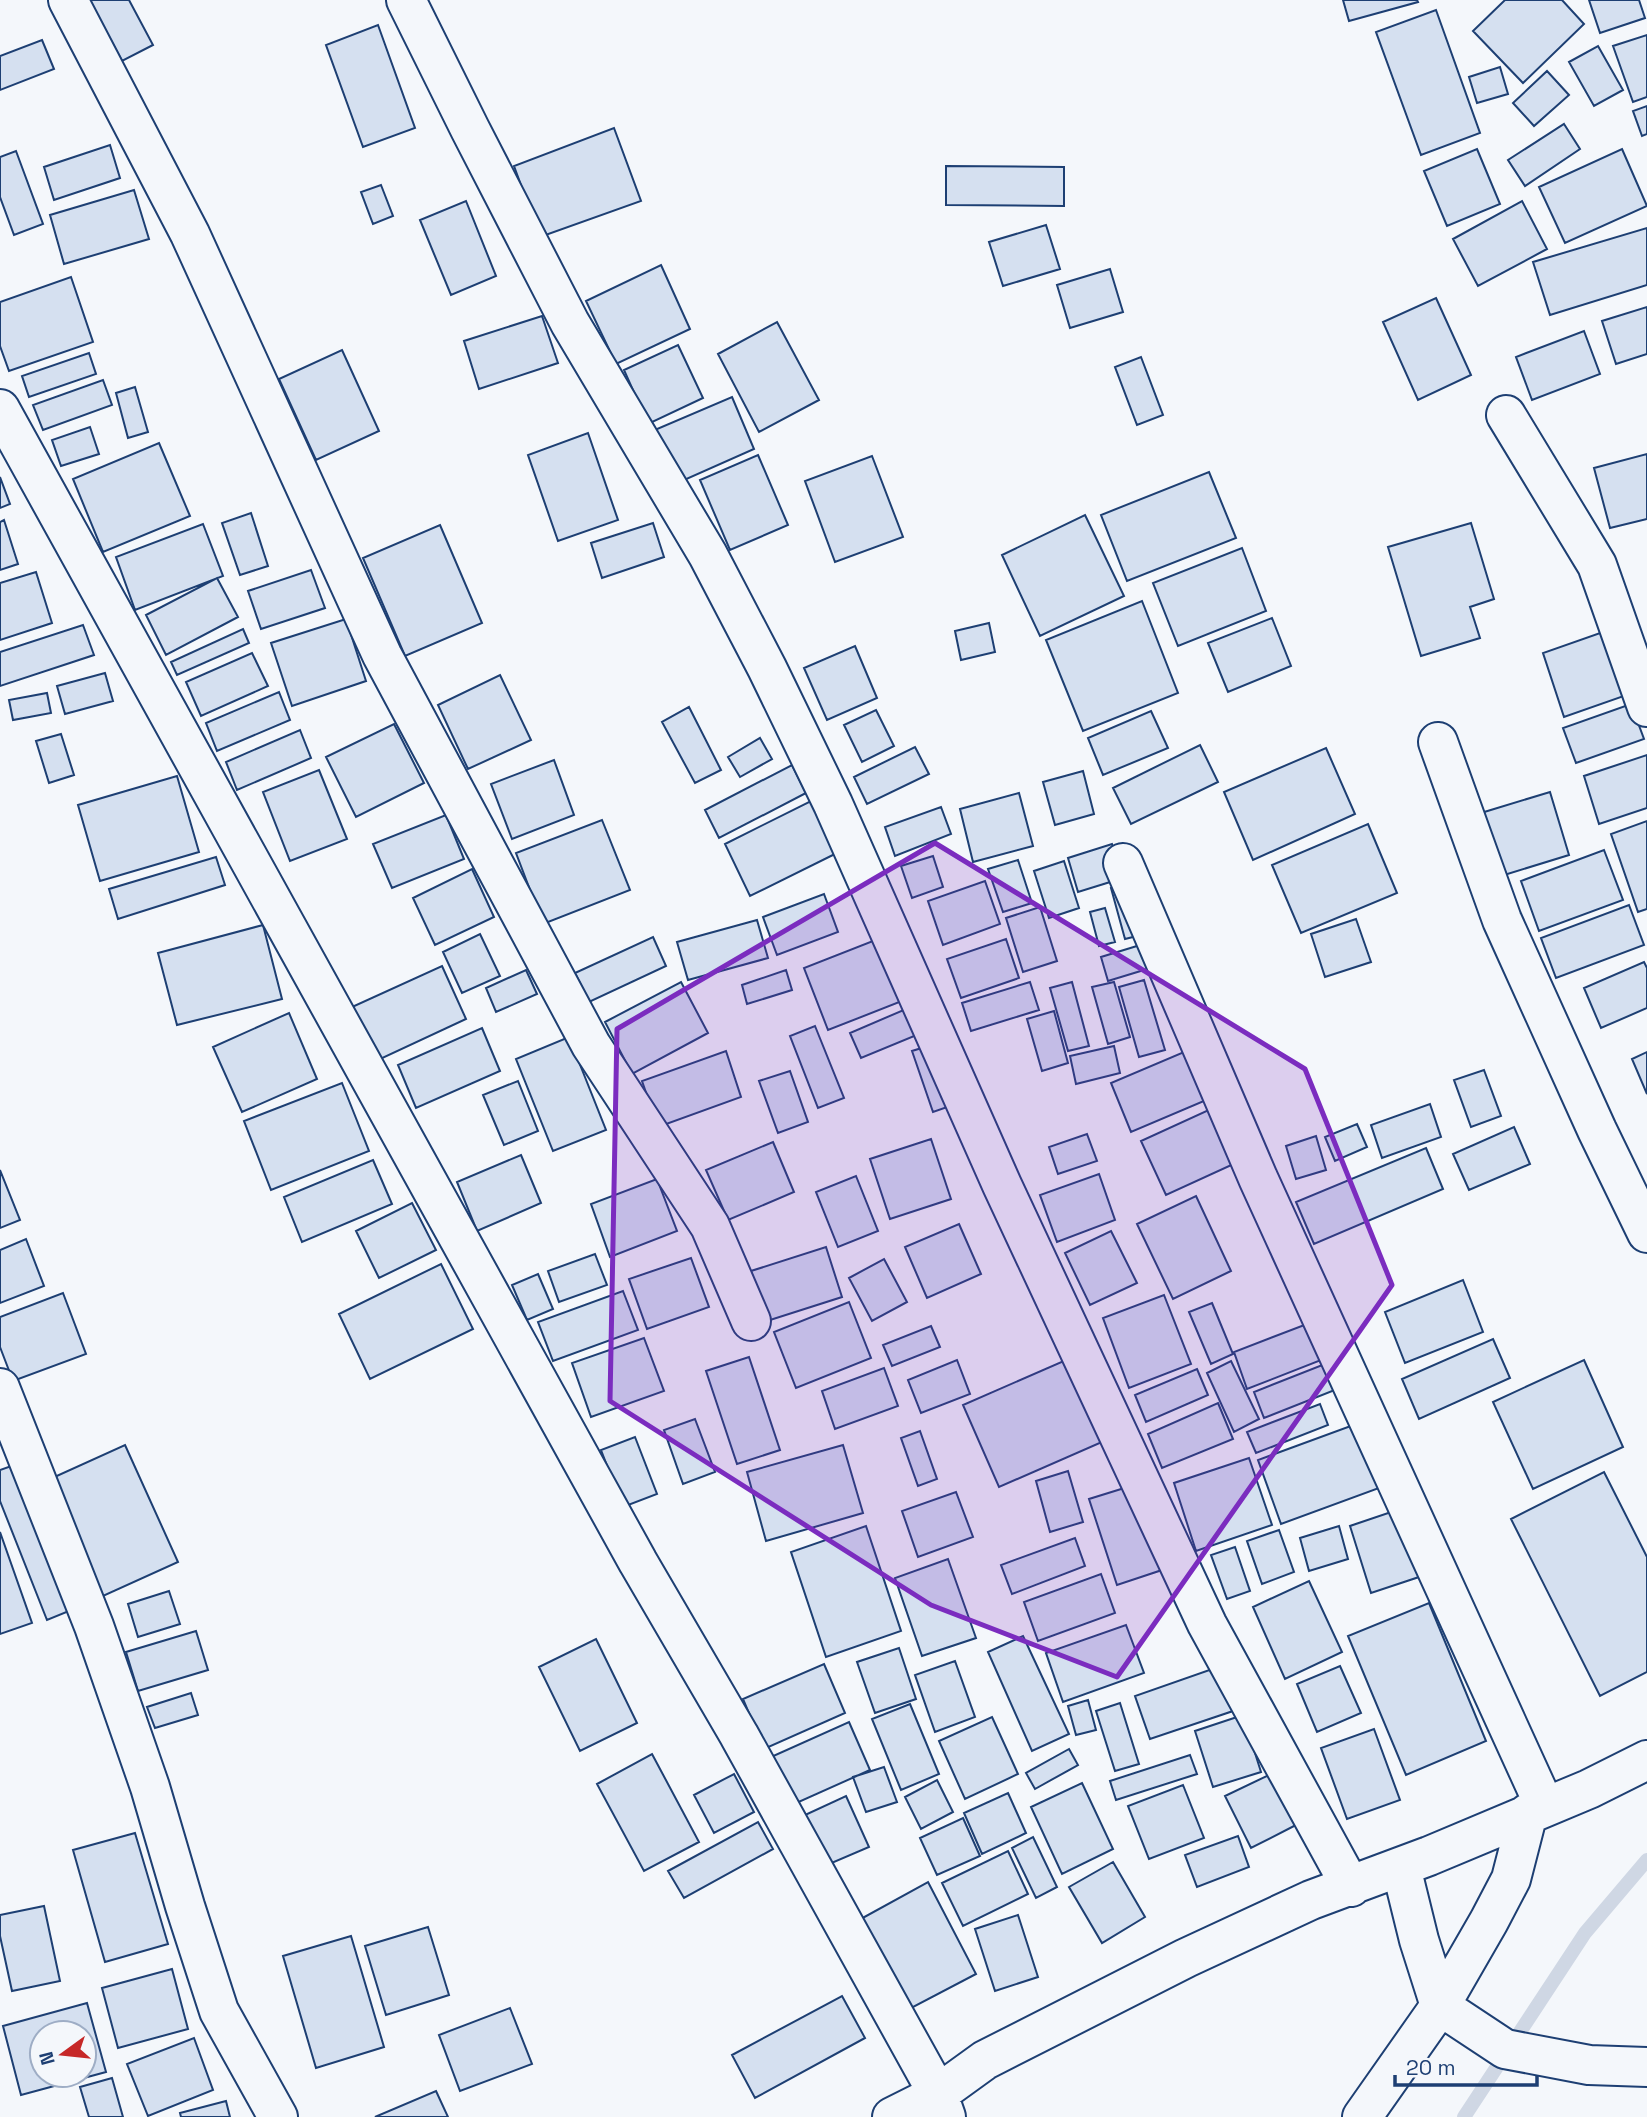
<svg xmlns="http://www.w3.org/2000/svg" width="1647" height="2117" font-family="'Space Grotesk',sans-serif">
  <rect width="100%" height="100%" fill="#f4f7fb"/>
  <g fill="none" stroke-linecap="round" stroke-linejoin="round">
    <path stroke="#cfd7e4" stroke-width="14" d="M1464 2117 1585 1933 1647 1860"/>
  </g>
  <path fill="#d5e0f0" stroke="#1d3f73" stroke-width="2" fill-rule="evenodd" d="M89 0H129L153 45 122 61Z
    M1343 0H1417L1418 2 1349 21Z
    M1505 0H1562L1584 24 1523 83 1473 31Z
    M1589 0H1639L1645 18 1600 33Z
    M1436 10 1480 133 1421 155 1376 32Z
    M378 25 415 128 363 147 326 45Z
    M1647 35V97L1633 102 1613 46Z
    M42 40 54 69 0 90V56Z
    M1598 46 1623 90 1594 106 1569 62Z
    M1500 67 1508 94 1477 103 1469 77Z
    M1547 71 1569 95 1534 126 1513 103Z
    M1647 106V134L1642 136 1633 111Z
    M1564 124 1580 149 1525 186 1508 160Z
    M614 128 641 201 540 237 514 166Z
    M110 145 120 178 54 200 44 167Z
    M1477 149 1500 204 1447 226 1424 171Z
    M1622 149 1647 206 1565 243 1539 187Z
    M16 151 43 224 14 235 0 197V157Z
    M946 166 1064 167V206L946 205Z
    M381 185 393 216 373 224 361 192Z
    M134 190 149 239 64 264 50 215Z
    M466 201 496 276 451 295 420 220Z
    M1522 201 1547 249 1478 286 1453 239Z
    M1046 225 1060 269 1003 286 989 242Z
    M1647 228V285L1550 315 1533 262Z
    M661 265 690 329 616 364 586 301Z
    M1110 269 1123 312 1070 328 1057 285Z
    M71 277 93 342 9 371 0 346V302Z
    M1436 298 1471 375 1418 400 1383 322Z
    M1647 307V354L1616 364 1602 321Z
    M542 316 558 363 479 389 464 341Z
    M777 322 819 400 759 432 718 354Z
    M1584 331 1600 374 1532 400 1516 357Z
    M678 345 703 398 648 424 624 370Z
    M342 350 379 431 316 460 279 379Z
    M89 353 96 374 29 397 22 376Z
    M1141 357 1163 415 1137 425 1115 367Z
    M103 380 112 405 43 430 33 405Z
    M135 387 148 432 128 438 116 393Z
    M732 397 754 449 673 485 650 432Z
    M90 427 99 454 61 466 52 440Z
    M588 433 618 520 558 541 528 455Z
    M159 443 190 516 103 552 73 479Z
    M1647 454V519L1610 528 1594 468Z
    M758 455 788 525 730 550 700 480Z
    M872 456 903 537 835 562 805 481Z
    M1209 472 1236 538 1127 581 1101 515Z
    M0 477 10 504 0 508Z
    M251 513 268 566 240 575 222 523Z
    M1085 515 1124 596 1040 636 1002 555Z
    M4 520 18 564 0 570V522Z
    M653 523 664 557 602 578 591 543Z
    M1471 523 1494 599 1470 607 1480 638 1421 656 1388 547Z
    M203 524 223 576 135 610 116 557Z
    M440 525 482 623 405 656 363 558Z
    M1242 548 1266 611 1178 646 1153 583Z
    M311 570 325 608 261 629 248 591Z
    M36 572 52 623 0 640V583Z
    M217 578 238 617 166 655 146 615Z
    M1142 601 1178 693 1083 731 1046 640Z
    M1272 618 1291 666 1228 692 1208 643Z
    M346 619 366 681 292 706 271 643Z
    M989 623 995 652 961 660 955 631Z
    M83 625 94 655 0 686V652Z
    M243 629 249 643 177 675 171 662Z
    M1603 632 1624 696 1564 717 1543 653Z
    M855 646 877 698 827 720 804 668Z
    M252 653 268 686 201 716 186 682Z
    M105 673 113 701 65 714 57 686Z
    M500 675 531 740 468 769 438 705Z
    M279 692 290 720 217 751 206 723Z
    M47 693 51 713 13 720 9 700Z
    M1631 704 1644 739 1576 763 1563 728Z
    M689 707 721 770 695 783 662 722Z
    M876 710 894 746 862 762 844 725Z
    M1151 711 1168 748 1103 775 1088 738Z
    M394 724 424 783 356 817 326 757Z
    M300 730 311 758 237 790 226 762Z
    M61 734 74 775 49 783 36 741Z
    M760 738 772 759 740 777 728 757Z
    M1200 745 1218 782 1131 824 1113 788Z
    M915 747 929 774 867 804 854 777Z
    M1326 748 1355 814 1253 860 1224 792Z
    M1647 755V808L1599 824 1584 776Z
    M554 760 574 815 512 839 491 784Z
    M792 765 806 793 719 838 705 810Z
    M319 770 347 839 290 861 263 792Z
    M1083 771 1094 814 1055 825 1043 782Z
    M177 776 199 852 100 881 78 805Z
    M1550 792 1569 855 1501 876 1481 813Z
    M1019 793 1033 846 973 862 960 809Z
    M813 800 839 852 750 896 725 844Z
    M941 807 951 834 895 856 885 827Z
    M446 815 464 859 392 888 373 844Z
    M602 820 630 890 543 924 516 853Z
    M1647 821V909L1638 912 1611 834Z
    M1368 824 1397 893 1301 933 1272 865Z
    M1112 844 1123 878 1078 892 1068 858Z
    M1604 850 1623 900 1539 931 1521 881Z
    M933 856 943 887 912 898 901 866Z
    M216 857 225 885 118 919 109 889Z
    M1018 860 1032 903 1003 912 988 869Z
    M1064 861 1079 908 1049 918 1034 871Z
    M472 869 494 917 435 945 413 898Z
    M985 881 1000 924 943 945 928 901Z
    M1128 884 1141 935 1125 939 1111 888Z
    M824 894 838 932 777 955 763 917Z
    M1629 905 1644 945 1556 978 1541 938Z
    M1040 907 1057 961 1023 972 1006 918Z
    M1105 908 1115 942 1099 946 1090 912Z
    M1356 919 1371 962 1325 977 1311 934Z
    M757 920 768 958 688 980 677 942Z
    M263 925 282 999 177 1025 158 953Z
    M480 934 500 976 462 993 443 952Z
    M653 937 666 966 589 1002 575 973Z
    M878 939 902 1001 828 1030 804 968Z
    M1006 939 1019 978 961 998 947 959Z
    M1150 942 1157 966 1108 981 1101 957Z
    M1644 962 1647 968V1008L1601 1028 1584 988Z
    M442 966 466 1019 376 1061 352 1007Z
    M526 970 537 994 496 1012 486 988Z
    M786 970 792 990 747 1004 742 985Z
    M1144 980 1165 1050 1139 1057 1119 987Z
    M681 982 708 1033 632 1074 605 1022Z
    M1030 982 1039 1010 971 1031 962 1003Z
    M1072 982 1089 1046 1068 1051 1050 988Z
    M1114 982 1130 1037 1108 1044 1092 987Z
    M913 1006 924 1032 861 1058 850 1033Z
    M1054 1011 1068 1063 1042 1071 1027 1019Z
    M289 1013 317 1079 242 1112 213 1047Z
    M815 1026 844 1098 818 1108 790 1036Z
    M482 1028 500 1071 416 1108 398 1065Z
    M569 1037 606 1130 553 1151 516 1059Z
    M938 1043 959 1103 933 1112 912 1051Z
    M1114 1046 1120 1073 1076 1084 1070 1056Z
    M726 1051 741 1097 658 1127 642 1081Z
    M1184 1052 1204 1101 1131 1132 1111 1083Z
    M1647 1052V1094L1632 1059Z
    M1484 1070 1501 1116 1471 1127 1454 1080Z
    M790 1071 808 1122 778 1133 759 1081Z
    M518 1081 538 1131 504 1145 483 1095Z
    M342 1083 369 1151 271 1190 244 1121Z
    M1430 1104 1441 1137 1382 1158 1371 1125Z
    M1213 1108 1238 1162 1166 1195 1141 1141Z
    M1357 1124 1367 1147 1335 1161 1325 1137Z
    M1514 1127 1530 1164 1469 1190 1453 1154Z
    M1087 1134 1097 1161 1058 1174 1049 1147Z
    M1316 1136 1326 1170 1296 1179 1286 1146Z
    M931 1139 951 1199 890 1219 870 1159Z
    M773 1142 794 1192 728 1220 706 1170Z
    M1426 1148 1443 1189 1314 1244 1296 1202Z
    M521 1155 541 1203 477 1231 457 1182Z
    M373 1160 392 1204 302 1242 284 1197Z
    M0 1170 20 1220 0 1228Z
    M1099 1174 1115 1220 1057 1242 1040 1195Z
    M856 1176 878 1231 838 1247 816 1192Z
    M657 1179 677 1231 610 1257 591 1204Z
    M1196 1196 1231 1271 1173 1299 1137 1224Z
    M412 1203 436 1250 379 1278 356 1231Z
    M959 1224 981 1274 927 1298 905 1247Z
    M1111 1231 1137 1283 1090 1305 1065 1253Z
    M26 1239 44 1286 0 1303V1250Z
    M826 1247 842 1297 767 1321 751 1271Z
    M595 1254 607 1285 559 1302 548 1271Z
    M691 1258 709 1307 647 1329 629 1279Z
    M884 1259 907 1302 872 1321 849 1278Z
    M441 1264 473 1329 370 1379 339 1314Z
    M538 1274 553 1309 527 1320 512 1285Z
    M1463 1280 1483 1332 1405 1363 1385 1312Z
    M623 1291 638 1330 553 1361 538 1322Z
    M63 1293 86 1354 13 1381 0 1347V1317Z
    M1164 1295 1191 1364 1129 1388 1103 1318Z
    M849 1302 871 1358 796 1388 774 1332Z
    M1212 1303 1233 1354 1211 1364 1189 1312Z
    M1320 1319 1334 1355 1247 1389 1234 1352Z
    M931 1326 940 1347 892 1366 883 1345Z
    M644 1338 664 1391 591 1417 572 1363Z
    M1493 1339 1510 1378 1419 1419 1402 1379Z
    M749 1357 780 1450 737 1464 706 1371Z
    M957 1360 970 1394 921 1413 908 1380Z
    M1066 1360 1102 1442 999 1487 963 1405Z
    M1335 1360 1345 1386 1264 1418 1254 1392Z
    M1584 1360 1623 1447 1533 1489 1493 1402Z
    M1231 1361 1259 1419 1234 1432 1207 1373Z
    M884 1368 898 1406 835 1429 822 1391Z
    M1197 1369 1208 1395 1146 1422 1135 1395Z
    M1218 1403 1233 1439 1162 1468 1148 1434Z
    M1320 1404 1328 1425 1256 1453 1247 1432Z
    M695 1419 715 1472 683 1484 664 1430Z
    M1367 1420 1390 1484 1281 1524 1258 1460Z
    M920 1431 937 1479 918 1486 901 1438Z
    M635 1437 657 1494 623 1507 601 1450Z
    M125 1445 178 1562 103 1596 50 1479Z
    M843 1445 863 1513 766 1541 747 1472Z
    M1249 1458 1272 1525 1196 1551 1174 1483Z
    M17 1464 74 1609 47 1620 0 1501V1470Z
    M1068 1471 1083 1522 1050 1532 1036 1481Z
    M1604 1472 1647 1557V1672L1600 1696 1511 1519Z
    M1134 1485 1162 1570 1117 1585 1089 1499Z
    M956 1492 973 1537 918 1557 902 1511Z
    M1400 1509 1422 1576 1371 1593 1350 1526Z
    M866 1526 901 1631 826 1657 791 1552Z
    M1339 1526 1348 1559 1309 1571 1300 1538Z
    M1279 1530 1294 1572 1262 1584 1247 1541Z
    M0 1532 32 1623 0 1634Z
    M1075 1538 1085 1566 1012 1594 1001 1565Z
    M1235 1547 1250 1591 1227 1599 1211 1555Z
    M948 1559 976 1638 922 1656 895 1578Z
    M1101 1574 1115 1613 1038 1641 1024 1602Z
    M1309 1581 1342 1652 1285 1679 1253 1607Z
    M169 1591 180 1624 138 1637 128 1604Z
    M1429 1603 1486 1741 1406 1775 1348 1636Z
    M1126 1625 1144 1673 1063 1702 1046 1653Z
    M196 1631 208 1670 138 1691 126 1652Z
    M1023 1636 1069 1734 1032 1751 988 1652Z
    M596 1639 637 1723 580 1751 539 1667Z
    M899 1648 916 1699 875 1713 857 1662Z
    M955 1661 975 1717 935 1732 915 1675Z
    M824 1664 845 1713 764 1749 743 1699Z
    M1340 1666 1361 1713 1317 1732 1297 1684Z
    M1218 1667 1233 1711 1150 1739 1135 1696Z
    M191 1693 198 1715 155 1728 147 1707Z
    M1088 1700 1096 1730 1076 1735 1068 1706Z
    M1120 1703 1139 1764 1115 1771 1096 1711Z
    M910 1704 939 1774 901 1790 872 1719Z
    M1243 1715 1261 1772 1213 1787 1195 1731Z
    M992 1717 1018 1774 965 1799 939 1741Z
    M849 1722 870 1770 792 1805 771 1757Z
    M1374 1729 1400 1800 1347 1819 1321 1748Z
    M1069 1749 1078 1765 1035 1789 1026 1773Z
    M652 1754 699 1842 644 1871 597 1784Z
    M1190 1755 1197 1774 1116 1800 1110 1781Z
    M884 1767 897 1802 866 1812 853 1777Z
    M734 1774 754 1812 714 1833 694 1795Z
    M1271 1774 1296 1825 1251 1848 1225 1796Z
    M937 1780 953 1812 921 1829 905 1797Z
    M1082 1783 1113 1849 1062 1874 1031 1807Z
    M1183 1785 1204 1838 1149 1859 1128 1806Z
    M1008 1793 1026 1833 982 1854 964 1813Z
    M846 1796 869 1847 827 1865 805 1815Z
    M963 1818 980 1856 937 1875 920 1838Z
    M758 1822 773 1849 684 1898 668 1871Z
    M135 1833 168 1944 105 1962 73 1850Z
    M1238 1836 1249 1867 1197 1887 1185 1855Z
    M1033 1837 1057 1887 1036 1898 1012 1848Z
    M1008 1851 1028 1894 963 1926 942 1883Z
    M1113 1862 1145 1917 1102 1943 1069 1887Z
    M928 1882 976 1974 896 2016 848 1926Z
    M44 1906 60 1981 12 1991 0 1936V1915Z
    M1018 1915 1038 1977 995 1991 975 1929Z
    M428 1927 449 1995 386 2015 365 1946Z
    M351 1936 384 2047 316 2068 283 1956Z
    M172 1969 188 2029 118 2048 102 1988Z
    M842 1996 865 2038 755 2098 732 2055Z
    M87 2003 106 2072 21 2095 3 2026ZM42 2033H84V2075H42Z
    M510 2008 532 2064 460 2091 439 2035Z
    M194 2038 213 2090 148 2116 127 2064Z
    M112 2078 123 2117H89L80 2087Z
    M436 2091 448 2117H375Z
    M226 2101 230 2117H181L180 2113Z"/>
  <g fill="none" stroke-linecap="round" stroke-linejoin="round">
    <defs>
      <path id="minor" d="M68 0 190 234 382 655 591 1045 710 1226 751 1321
        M406 0 470 129 570 323 708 555 767 668 833 804 1002 1185 1207 1624 1351 1887
        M0 409 638 1562 739 1735 938 2094 946 2117
        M1506 415 1597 565 1647 707
        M1438 742 1502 920 1597 1130 1647 1233
        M1123 863 1258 1178 1545 1807
        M0 1388 94 1626 150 1787 185 1906 219 2011 278 2117
        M1401 1867 1419 1940 1440 2006 1505 2049 1589 2065 1647 2067
        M892 2117 938 2094 985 2060 1186 1958 1311 1900 1429 1856 1589 1789 1647 1760
        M1362 2117 1440 2006 1489 1921 1511 1879 1528 1813"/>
    </defs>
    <use href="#minor" stroke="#1d3f73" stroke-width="42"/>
    <use href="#minor" stroke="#f4f7fb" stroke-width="38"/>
  </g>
  <path fill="#7b2cbf" fill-opacity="0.2" stroke="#7b2cbf" stroke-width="5" stroke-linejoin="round" d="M935 843 1305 1069 1392 1285 1117 1677 931 1605 610 1401 617 1029Z"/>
  <g transform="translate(63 2054) rotate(255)"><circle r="33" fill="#f4f7fb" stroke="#9eadc5" stroke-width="2"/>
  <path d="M0-5L12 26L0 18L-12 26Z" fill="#c62828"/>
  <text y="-10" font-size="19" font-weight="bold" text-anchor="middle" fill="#1d3f73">N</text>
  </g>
  <path d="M1395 2075v10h142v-10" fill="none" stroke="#1d3f73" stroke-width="3.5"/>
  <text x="1406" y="2075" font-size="21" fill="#1d3f73" stroke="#f4f7fb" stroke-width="5" paint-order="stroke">20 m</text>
</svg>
